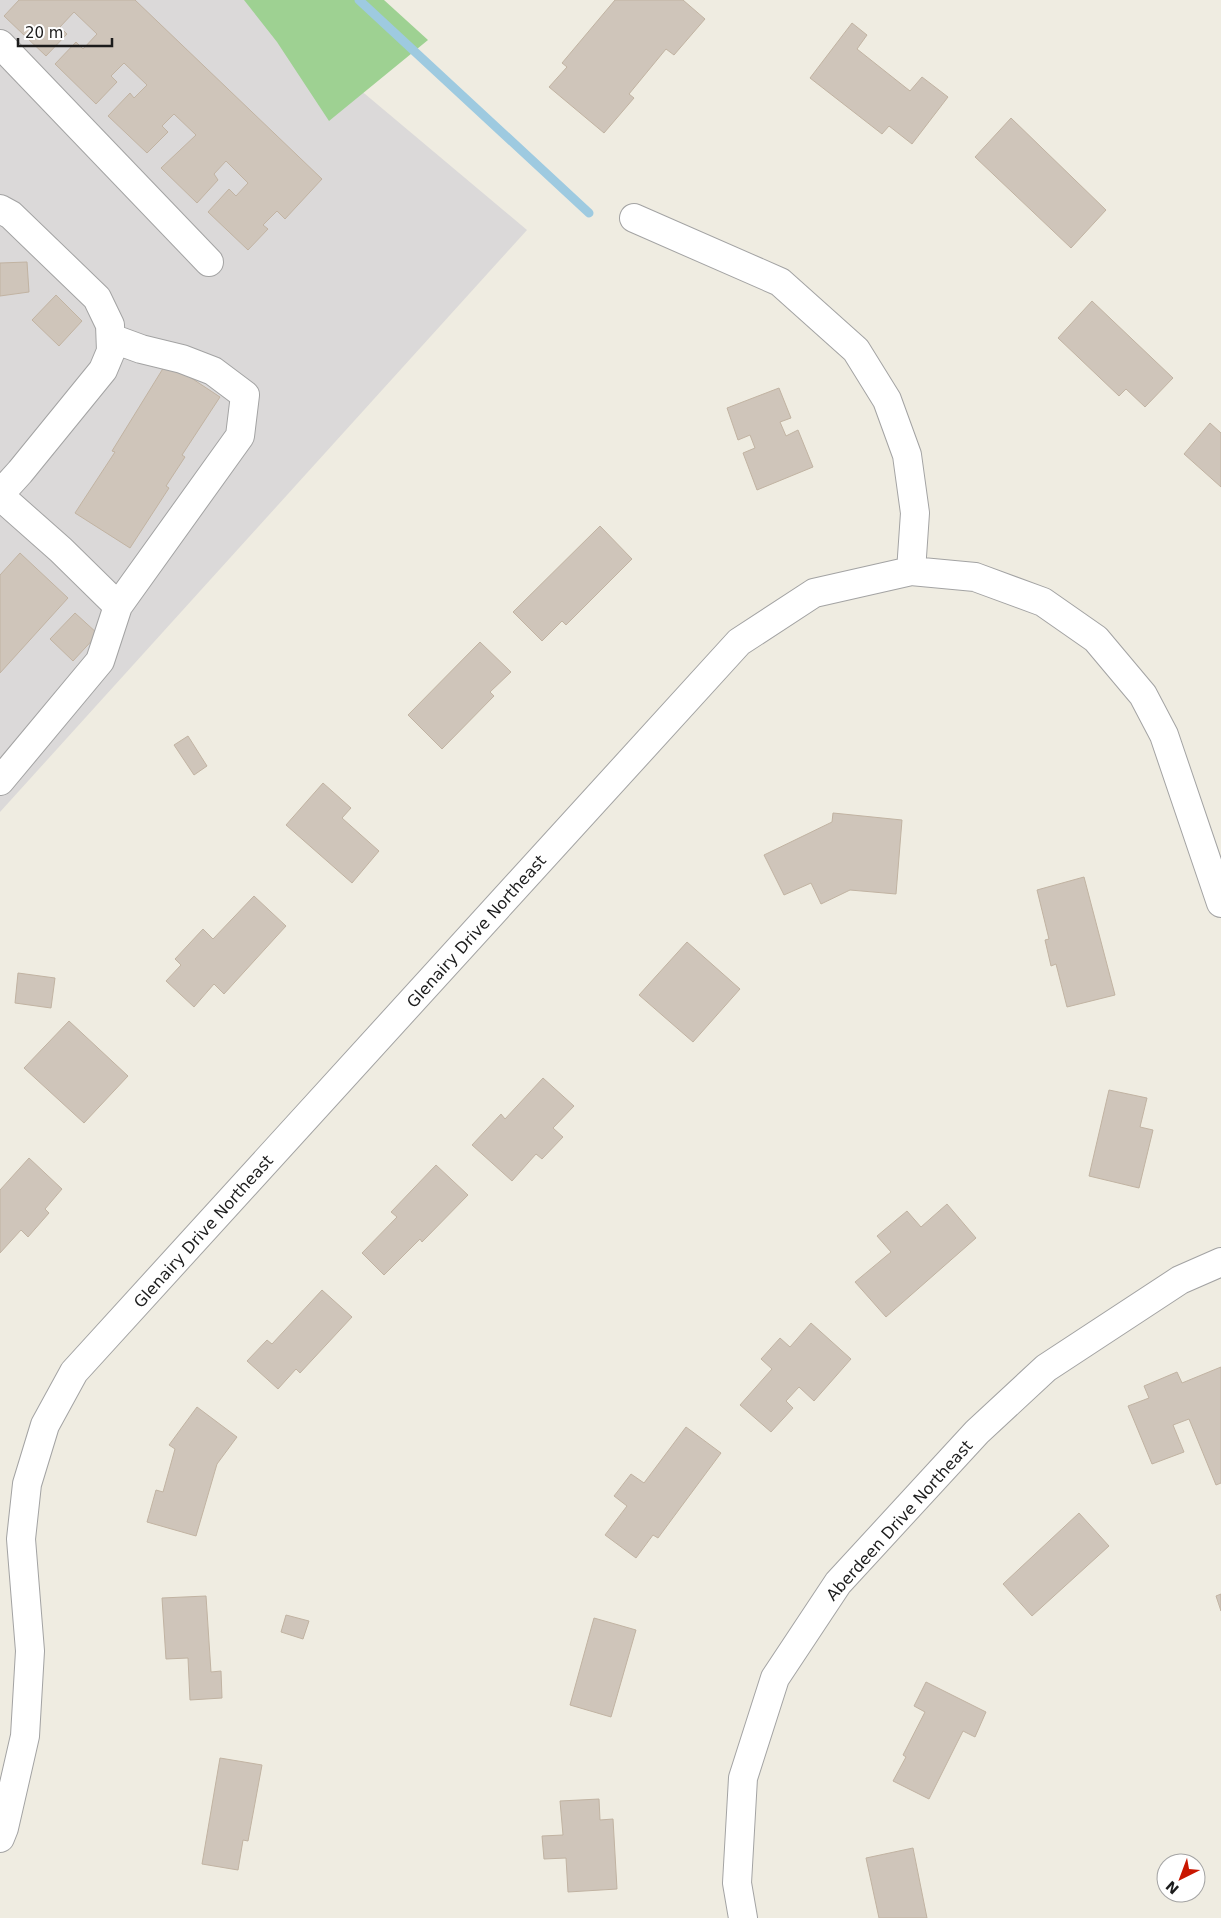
<svg xmlns="http://www.w3.org/2000/svg" width="1221" height="1918" font-family="'DejaVu Sans',sans-serif">
  <rect width="100%" height="100%" fill="#efece1"/>
  <path fill="#dbd9d9" d="M0 0H253L527 230 0 812Z"/>
  <path fill="#9ed192" d="M244 0H384L428 40 329 121 277 42Z"/>
  <g fill="none" stroke-linecap="round" stroke-linejoin="round">
    <path stroke="#9ecae0" stroke-width="9" d="M359 0 589 213"/>
  </g>
  <path fill="#cfc5ba" stroke="#c1b3a2" d="M19 0H135L322 179 285 219 277 211 263 225 268 229 248 250 208 212 229 189 236 196 248 183 226 161 214 174 218 180 197 203 161 168 196 135 174 114 162 126 168 132 147 153 108 116 130 93 134 98 147 85 124 63 111 76 117 82 96 104 55 64 76 42 83 49 97 34 74 12 60 27 67 34 46 56 4 16Z
    M615 0H683L705 19 674 55 666 49 629 94 634 98 604 133 549 87 567 67 562 63Z
    M852 23 867 35 857 49 910 91 922 77 948 97 912 144 889 126 882 134 810 78Z
    M1011 118 1106 210 1071 248 975 157Z
    M27 262 29 292 0 296V263Z
    M56 295 82 321 59 346 32 320Z
    M1092 301 1173 378 1145 407 1126 389 1119 396 1058 338Z
    M167 362 220 397 182 455 185 457 166 486 169 488 130 548 75 513 115 452 112 451Z
    M779 388 791 418 780 422 786 436 798 430 813 467 757 490 743 453 755 448 750 435 738 440 727 408Z
    M1210 423 1221 433V487L1184 454Z
    M600 526 632 559 566 625 562 621 542 641 513 612Z
    M20 553 68 598 0 673V575Z
    M75 613 98 634 73 661 50 639Z
    M480 642 511 672 490 692 494 696 442 749 408 715Z
    M188 736 207 766 194 775 174 745Z
    M323 783 351 808 342 818 379 851 352 883 286 825Z
    M833 813 902 820 896 894 850 890 821 904 811 883 784 895 764 855 832 822Z
    M1084 877 1115 995 1067 1007 1056 964 1051 966 1045 940 1049 939 1037 890Z
    M254 896 286 926 224 994 214 984 194 1007 166 981 181 965 175 959 203 929 213 939Z
    M687 942 740 989 693 1042 639 995Z
    M18 973 55 978 51 1008 15 1003Z
    M69 1021 128 1076 84 1123 24 1068Z
    M543 1078 574 1106 553 1128 563 1137 542 1159 536 1154 512 1181 472 1145 501 1114 505 1119Z
    M1109 1090 1147 1098 1140 1127 1153 1130 1139 1188 1089 1176Z
    M29 1158 62 1189 45 1209 49 1213 28 1237 21 1230 0 1253V1190Z
    M436 1165 468 1195 422 1242 420 1239 384 1275 362 1253 397 1217 391 1212Z
    M947 1204 976 1238 886 1317 855 1282 891 1252 877 1236 907 1211 921 1227Z
    M322 1290 352 1317 300 1373 296 1369 278 1389 247 1361 267 1340 272 1344Z
    M811 1323 851 1359 814 1401 799 1387 786 1401 793 1408 771 1432 740 1405 772 1369 761 1359 780 1338 790 1347Z
    M1221 1367V1483L1216 1485 1189 1419 1173 1425 1184 1452 1152 1464 1128 1406 1149 1398 1144 1386 1177 1372 1182 1383Z
    M197 1407 237 1437 217 1464 196 1536 147 1522 156 1490 163 1492 175 1449 169 1445Z
    M686 1427 721 1453 658 1538 653 1535 636 1558 605 1535 627 1506 614 1496 631 1474 644 1483Z
    M1079 1513 1109 1546 1032 1616 1003 1584Z
    M1221 1594V1611L1216 1596Z
    M206 1596 211 1672 221 1671 222 1698 190 1700 188 1658 166 1659 162 1598Z
    M286 1615 309 1621 303 1639 281 1632Z
    M594 1618 636 1630 611 1717 570 1705Z
    M926 1682 986 1712 975 1737 963 1731 929 1799 893 1781 906 1757 903 1755 925 1712 914 1706Z
    M220 1758 262 1765 248 1841 243 1840 238 1870 202 1864Z
    M599 1799 600 1820 613 1819 617 1889 568 1892 566 1858 544 1859 542 1836 563 1835 560 1801Z
    M913 1848 927 1918H879L866 1858Z"/>
  <g fill="none" stroke-linecap="round" stroke-linejoin="round">
    <defs>
      <path id="minor" d="M0 44 209 262
        M0 209 11 215 97 298 110 325 111 351 103 370 20 472 0 494
        M634 218 780 282 856 350 887 400 907 455 915 513 911 571
        M0 496 61 550 118 606 240 436 245 395 213 371 182 359 141 349 111 338
        M0 781 100 661 118 606
        M0 1838 4 1828 25 1736 30 1651 21 1539 27 1484 45 1425 74 1372 739 642 814 593 911 571 975 577 1043 602 1096 639 1143 695 1164 735 1221 903
        M743 1918 737 1883 743 1778 775 1678 838 1583 977 1432 1046 1368 1180 1280 1221 1262"/>
    </defs>
    <use href="#minor" stroke="#a3a3a3" stroke-width="30"/>
    <use href="#minor" stroke="#fff" stroke-width="28"/>
  </g>
  <g text-anchor="middle" stroke-width="4" stroke-linejoin="round" paint-order="stroke">
    <g font-size="16" fill="#1c1c1c" stroke="#fff">
      <text transform="translate(476 931) rotate(-48)" y="6">Glenairy Drive Northeast</text>
      <text transform="translate(203 1231) rotate(-48)" y="6">Glenairy Drive Northeast</text>
      <text transform="translate(899 1520) rotate(-48)" y="6">Aberdeen Drive Northeast</text>
    </g>
  </g>
  <g transform="translate(1181 1878) rotate(222)"><circle r="24" fill="#ffffff" stroke="#a4a4a4"/>
  <path d="M0-4L9 19L0 12L-9 19Z" fill="#c91600"/>
  <text y="-8" font-size="14" font-weight="bold" text-anchor="middle" fill="#1c1c1c">N</text>
  </g>
  <path d="M18 38v8h94v-8" fill="none" stroke="#1c1c1c" stroke-width="2.5"/>
  <text x="25" y="38" font-size="15" fill="#1c1c1c" stroke="#ffffff" stroke-width="4" paint-order="stroke">20 m</text>
</svg>
